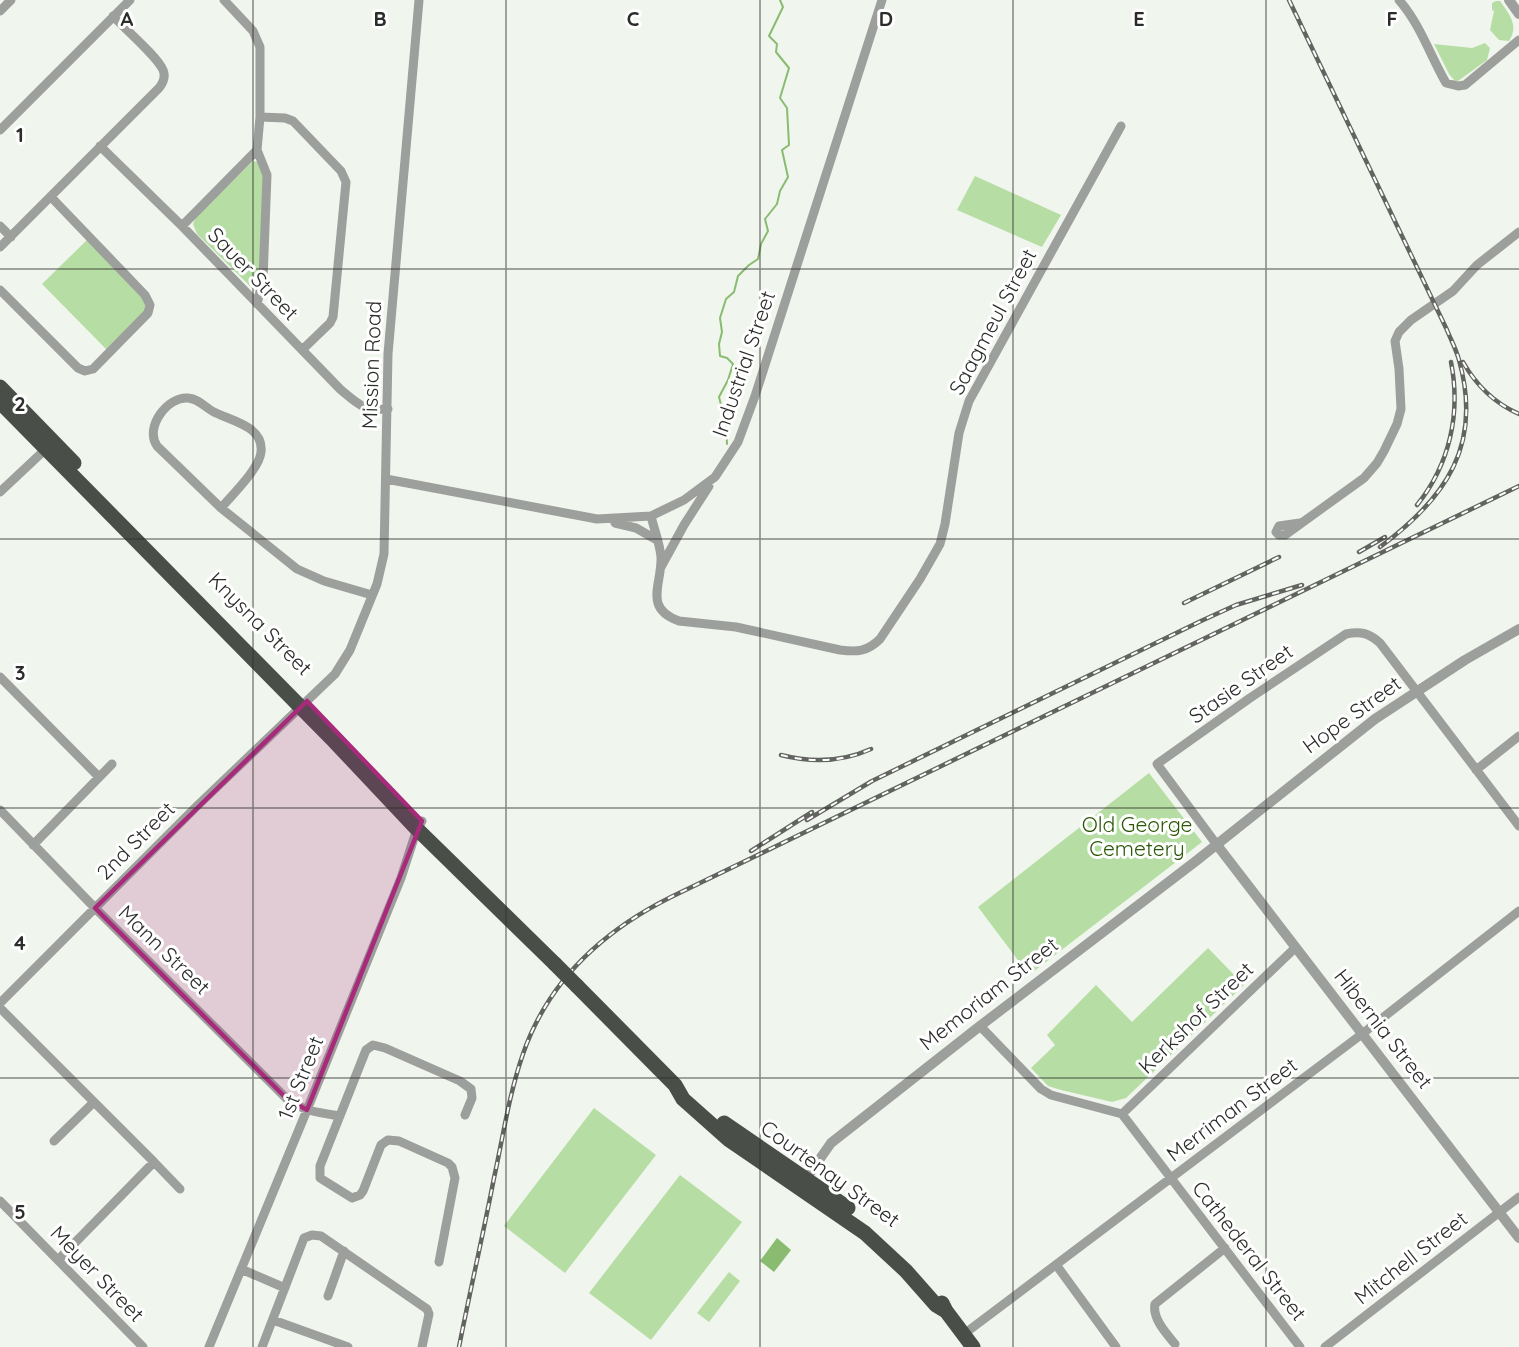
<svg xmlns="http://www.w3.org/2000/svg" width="1519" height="1347" font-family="Quicksand,sans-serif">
  <rect width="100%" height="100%" fill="#f0f5ed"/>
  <path fill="#b6dea4" d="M1496 1H1500C1510 15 1519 26 1509 41L1499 40 1490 30 1494 11 1492 10V3Z
    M1485 43 1490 48 1487 60 1458 81H1455L1449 74 1434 44 1472 48Z
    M253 161 258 162 263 174 259 281 257 287 253 289 197 234 193 224 196 217Z
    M975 176 1061 215 1042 247 957 210Z
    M87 240 145 299 146 310 107 350 42 284Z
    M1149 773 1202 842 1029 975 978 907Z
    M1208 948 1244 985 1126 1098 1112 1102 1061 1090 1048 1086 1031 1068 1055 1045 1047 1035 1096 985 1132 1022Z
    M594 1108 656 1155 565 1273 504 1226Z
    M680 1175 742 1222 651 1340 589 1293Z
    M729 1272 740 1281 709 1322 697 1313Z"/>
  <path fill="#89bc70" d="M777 1238 791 1250 774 1272 760 1261Z"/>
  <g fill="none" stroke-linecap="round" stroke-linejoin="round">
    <path stroke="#89bc70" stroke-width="2" d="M727 444 726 424 719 397 728 380 733 364 727 358 720 356 719 344 722 332 720 318 726 299 734 292 738 276 749 265 758 259 761 244 768 231 765 219 777 204 780 191 788 177 782 150 789 145 787 108 780 98 789 68 776 52 777 44 769 36 783 7 780 0"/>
    <path stroke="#9d9f9c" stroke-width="9" d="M1399 0C1420 24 1430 55 1446 83L1458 86 1465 85 1519 40
      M0 11 11 0
      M260 117 285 118 293 121 341 171 346 182 333 317 330 323 302 350
      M0 130 130 0
      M100 146 182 226 340 389C358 404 363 411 388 409
      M257 150 267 175 263 279 257 304
      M0 226 11 237
      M182 226 257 150 260 117V47L253 31 224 0
      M0 247 159 88C163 83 166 77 163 70 158 57 124 28 113 16
      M0 290 78 368 85 371 93 369 148 313 150 305 145 295 51 197
      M386 479 597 519 651 516 684 500 715 477 738 442 755 396 882 0
      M0 492 49 446
      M221 508C232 495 260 468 261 452 264 427 233 421 216 413 206 409 200 399 188 398 168 396 144 427 157 446L221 508 297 569 324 581 372 595
      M651 516C654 529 660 544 661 557 662 585 643 608 679 621L736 627 840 650C857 652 867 652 880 639L920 579 940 544 945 524 959 433 969 401 1121 126
      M615 523 636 528 657 540
      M1300 523 1279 526 1276 532 1279 535H1285L1364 478 1377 463 1384 451 1397 424 1401 409 1399 369 1395 341 1399 332 1411 320 1453 291 1477 265 1519 232
      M661 567 684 525 709 486
      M0 677 99 777
      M1476 770 1519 736
      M0 810 95 908 287 1099C302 1111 321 1113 340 1116
      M33 845 112 764
      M1217 845 1157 764 1250 698 1346 634C1361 631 1369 633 1380 643L1519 826
      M0 1003 197 806 335 674 350 650 377 584 384 554 388 354 419 0
      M0 1008 154 1162 59 1259
      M980 1026 1041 1089 1051 1095 1122 1114 1300 1347
      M1122 1114 1295 948
      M54 1141 94 1102
      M154 1162 180 1189
      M0 1201 143 1347
      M439 1262 455 1178 452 1167 448 1163 399 1141 388 1140 381 1145 363 1191 360 1195 352 1198 320 1178V1166L366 1050 373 1045 385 1048 460 1081 471 1089 472 1098 465 1115
      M1057 1266 1116 1347
      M241 1269 285 1288
      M328 1296 344 1251
      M273 1320 348 1347
      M964 1334 1362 1034 1519 911
      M1175 1344C1166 1333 1152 1318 1155 1304L1225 1248
      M209 1347 307 1110 401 878 417 829 422 821
      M262 1347 304 1238 312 1235 321 1236 427 1309 429 1314 422 1347
      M1325 1347 1519 1197"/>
    <path stroke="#9d9f9c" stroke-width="10" d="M1509 0 1519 14
      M1217 845 1519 1238
      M803 1183 831 1143 980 1026 1196 861 1375 719 1465 660 1519 629"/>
    <path stroke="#4a4e49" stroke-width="15" d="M0 387 74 463
      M0 402 335 742 417 829 555 964
      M577 986 675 1085 683 1099 728 1139 865 1233 906 1271 936 1305 946 1311
      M724 1123 848 1208
      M942 1303 946 1311 973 1347"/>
    <defs>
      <path id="rail" d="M1289 0 1447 330C1451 340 1456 349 1459 360 1483 445 1446 498 1380 547
        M1463 362C1476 385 1494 403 1519 414
        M1417 505C1450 464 1461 413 1451 362
        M1359 552 1385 537
        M1184 603 1279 557
        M781 755C812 763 842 762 871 749
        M807 820 872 781 1201 621 1236 605 1302 585
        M751 851 812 812
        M459 1347C470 1291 483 1235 494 1178 503 1137 509 1094 523 1054 548 981 603 931 671 897L1519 486"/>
    </defs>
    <use href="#rail" stroke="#626460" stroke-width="4.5"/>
    <use href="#rail" stroke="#fff" stroke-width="2" stroke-dasharray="7" stroke-linecap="butt"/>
    <path stroke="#4a4e49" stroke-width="15" d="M555 964 577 986"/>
  </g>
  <path fill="#a72a7b" fill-opacity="0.2" stroke="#a72a7b" stroke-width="4.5" stroke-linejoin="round" d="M307 701 422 821 307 1110 287 1099 95 908Z"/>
  <path fill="none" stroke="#2b2d2a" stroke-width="1.5" stroke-opacity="0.55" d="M253 0V1347M506 0V1347M760 0V1347M1013 0V1347M1266 0V1347M0 269H1519M0 539H1519M0 808H1519M0 1078H1519"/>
  <g text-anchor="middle" stroke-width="6" stroke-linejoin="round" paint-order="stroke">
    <g font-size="21" fill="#2b2d2a" stroke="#fff">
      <text transform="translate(253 274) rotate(46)" y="7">Sauer Street</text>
      <text transform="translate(993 322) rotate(-62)" y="7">Saagmeul Street</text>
      <text transform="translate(744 364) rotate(-71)" y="7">Industrial Street</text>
      <text transform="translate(372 365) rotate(-88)" y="7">Mission Road</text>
      <text transform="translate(260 624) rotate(45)" y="7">Knysna Street</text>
      <text transform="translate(1241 684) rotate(-35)" y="7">Stasie Street</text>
      <text transform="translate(1352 715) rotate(-36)" y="7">Hope Street</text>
      <text transform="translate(136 841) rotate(-45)" y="7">2nd Street</text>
      <text transform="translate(164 950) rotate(44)" y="7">Mann Street</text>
      <text transform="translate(989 994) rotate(-38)" y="7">Memoriam Street</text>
      <text transform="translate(1196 1018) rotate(-44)" y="7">Kerkshof Street</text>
      <text transform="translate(1383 1029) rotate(52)" y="7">Hibernia Street</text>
      <text transform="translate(301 1078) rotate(-68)" y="7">1st Street</text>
      <text transform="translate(1232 1110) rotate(-37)" y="7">Merriman Street</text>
      <text transform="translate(830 1174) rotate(36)" y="7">Courtenay Street</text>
      <text transform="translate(1249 1251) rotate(52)" y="7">Cathederal Street</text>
      <text transform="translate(1411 1258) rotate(-38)" y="7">Mitchell Street</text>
      <text transform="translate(97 1274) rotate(46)" y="7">Meyer Street</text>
    </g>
    <g font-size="21" fill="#2a5806" stroke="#fff">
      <text x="1137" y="832">Old George<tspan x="1137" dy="24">Cemetery</tspan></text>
    </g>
  </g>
  <g font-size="20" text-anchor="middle" font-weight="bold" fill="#2b2d2a" stroke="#fff" stroke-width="6" stroke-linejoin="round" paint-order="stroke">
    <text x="127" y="26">A</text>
    <text x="380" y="26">B</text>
    <text x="633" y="26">C</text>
    <text x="886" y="26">D</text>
    <text x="1139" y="26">E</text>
    <text x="1392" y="26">F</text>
    <text x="20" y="142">1</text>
    <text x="20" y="411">2</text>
    <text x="20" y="680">3</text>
    <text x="20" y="950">4</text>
    <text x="20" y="1219">5</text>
  </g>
</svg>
